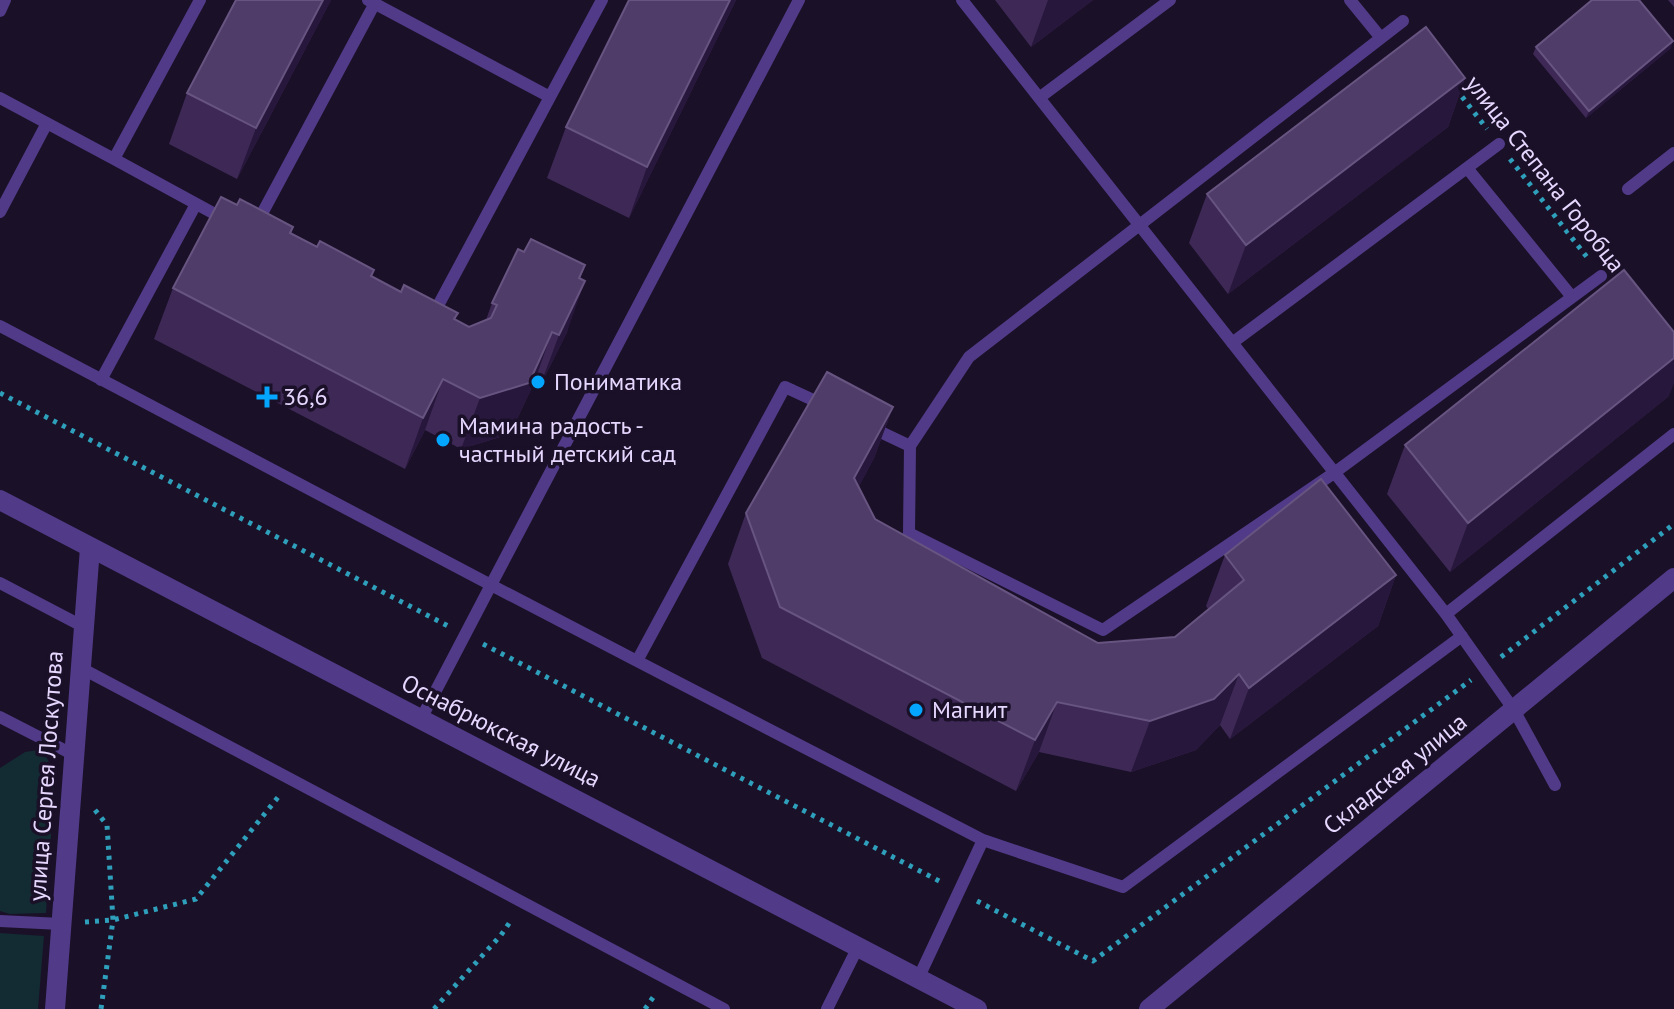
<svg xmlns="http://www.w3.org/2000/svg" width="1674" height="1009" font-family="'PT Sans',sans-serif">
  <rect width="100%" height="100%" fill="#1a1028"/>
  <path fill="#132b32" d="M38 750 46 756 55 776 46 913 10 914 0 911V768L25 752Z
    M0 933 44 936 38 1009H0Z"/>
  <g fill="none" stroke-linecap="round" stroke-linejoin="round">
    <path stroke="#2fa0bb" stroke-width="5" stroke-dasharray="4 6" stroke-linecap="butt" d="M1456 89 1487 129
      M1510 159 1590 261
      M0 393 450 627
      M483 644 943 883
      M1501 657 1674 524
      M95 810 107 825 113 920 101 1009
      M977 901 1093 961 1471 680
      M85 922 113 920 196 899 279 796
      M434 1009 501 935 512 919
      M645 1009 654 996"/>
    <path stroke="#513b88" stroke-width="12" d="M368 0 550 97
      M962 0 1446 614 1514 710 1555 785
      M1350 0 1381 38
      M0 11 5 0
      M0 98 114 159 200 0
      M1039 98 1170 0
      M114 159 224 219
      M1467 168 1572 297
      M1628 189 1674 153
      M0 212 47 123
      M257 223 375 3
      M433 315 602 0
      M0 326 491 585 799 0
      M1232 343 1499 144
      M101 380 196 204
      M824 405 785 387 637 661 983 840 918 979
      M870 427 910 446 969 357 1403 21
      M910 446 909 533 1103 630 1334 473 1601 276
      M0 583 84 627
      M1446 614 1674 434
      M81 668 724 1009
      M0 717 74 755
      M421 719 491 585 637 661
      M983 840 1123 887 1462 636
      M0 921 61 924
      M827 1009 858 947"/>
    <path stroke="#513b88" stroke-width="20" d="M55 1009 90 548
      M1149 1009 1674 578"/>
    <path stroke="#513b88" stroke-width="20" d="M0 500 977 1009"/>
  </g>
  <path fill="#3e2956" d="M331 0 237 179 169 144 187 93Z
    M629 0H736L629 218 547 178 566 127Z
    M995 0H1093L1031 47Z
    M1668 0H1674V7Z
    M1536 47 1671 48 1586 118 1533 54Z
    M1465 78 1448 127 1228 294 1189 243 1207 194Z
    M237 205 293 227 291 234 401 292 458 313 455 320 469 327 486 320 492 303 524 252 585 265 580 279 567 332 540 386 534 383 510 434 461 449 425 430 405 469 154 339 173 288Z
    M1669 396 1450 572 1387 494 1405 445Z
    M893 407 874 458 859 486 875 519 1098 643 1175 637 1208 609 1206 606 1225 555 1396 575 1378 626 1230 739 1220 725 1196 750 1131 772 1039 752 1016 791 762 658 728 564 746 513Z"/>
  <path fill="#28173c" d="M323 0H331L237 179 256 128Z
    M730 0H736L629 218 647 167Z
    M1048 0H1093L1031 47Z
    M1673 41 1671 48 1586 118 1589 111Z
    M1465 78 1448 127 1228 294 1246 245Z
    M585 281 567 332 540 386 559 335Z
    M552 332 534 383 510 434 461 449 480 398Z
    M1674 358V383L1669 396 1450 572 1468 523Z
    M443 379 425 430 405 469 423 418Z
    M893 407 874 458 836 529 854 478Z
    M1396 575 1378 626 1230 739 1249 688Z
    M1239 674 1220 725 1196 750 1131 772 1150 721Z
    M1057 702 1039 752 1016 791 1035 740Z"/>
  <path fill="#503c68" stroke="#675480" stroke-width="2" d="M236 0H323L256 128 187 93Z
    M629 0H730L647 167 566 127Z
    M1592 0H1639L1673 41 1589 111 1536 47Z
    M1426 27 1465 78 1246 245 1207 194Z
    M221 197 237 205 240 199 293 227 290 233 317 247 320 241 374 270 371 276 401 292 404 285 458 313 454 319 469 327 491 318 497 305 492 303 518 249 524 252 531 239 585 265 579 278 585 281 559 335 552 332 529 383 480 398 443 379 423 418 173 288Z
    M1624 270 1674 332V358L1468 523 1405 445Z
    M827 372 893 407 854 478 875 519 1098 643 1175 637 1244 580 1225 555 1321 479 1396 575 1249 688 1239 674 1214 699 1150 721 1057 702 1035 740 780 607 746 513Z"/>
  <g fill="#03a5ff" stroke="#1a1028" stroke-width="3">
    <circle cx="538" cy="382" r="8"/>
    <path d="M263 385h8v8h8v8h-8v8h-8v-8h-8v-8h8z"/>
    <circle cx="443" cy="440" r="8"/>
    <circle cx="916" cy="710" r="8"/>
  </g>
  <g text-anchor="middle" stroke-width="7" stroke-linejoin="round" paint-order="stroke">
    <g font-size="24" fill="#e6d7ff" stroke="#1a1028">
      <text transform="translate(1545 174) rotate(52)" y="8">улица Степана Горобца</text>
      <text transform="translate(501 731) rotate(27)" y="8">Оснабрюкская улица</text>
      <text transform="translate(1395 774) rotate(-39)" y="8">Складская улица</text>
      <text transform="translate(46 776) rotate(-86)" y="8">улица Сергея Лоскутова</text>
    </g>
    <g font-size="24" fill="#e6d7ff" stroke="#1a1028" text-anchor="start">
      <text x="554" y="390">Пониматика</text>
      <text x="283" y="405">36,6</text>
      <text x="459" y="434">Мамина радость -<tspan x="459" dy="28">частный детский сад</tspan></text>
      <text x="932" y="718">Магнит</text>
    </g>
  </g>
</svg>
